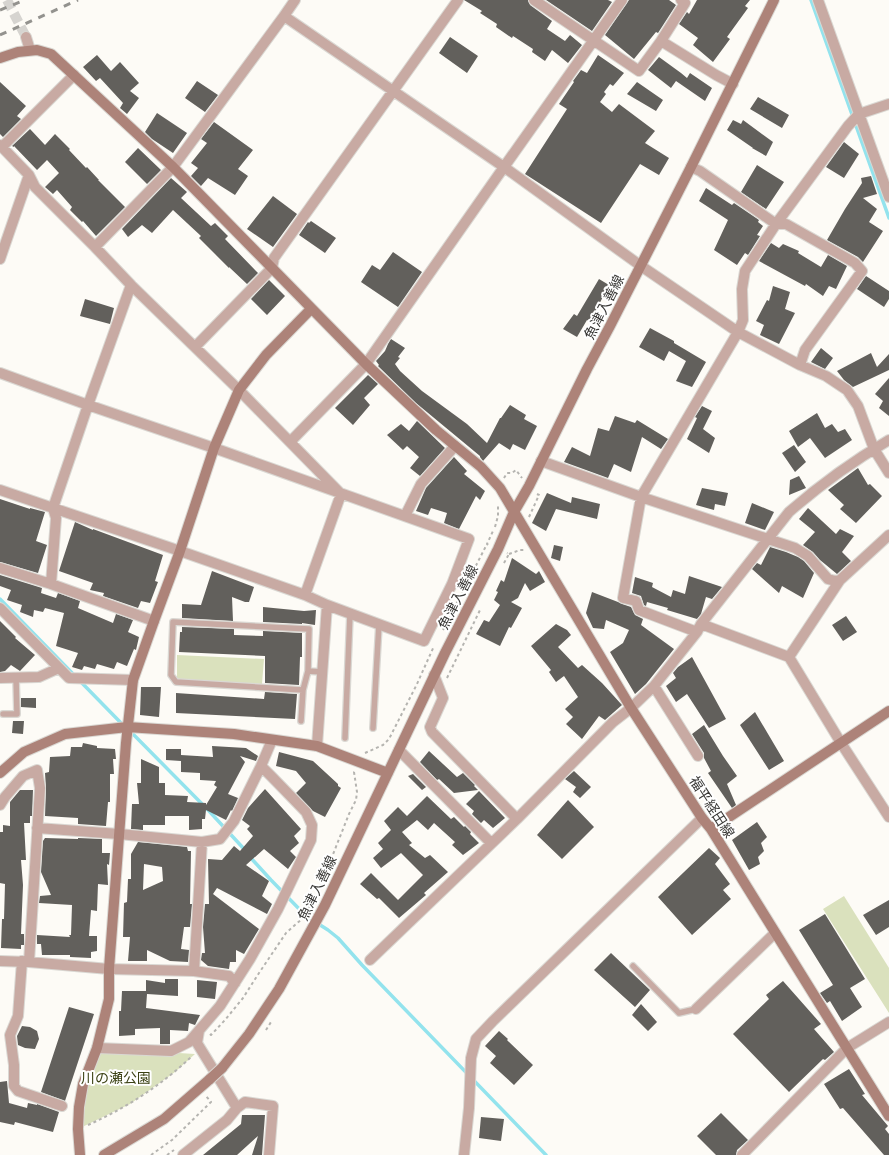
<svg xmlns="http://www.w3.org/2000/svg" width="889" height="1155" font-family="'Varela Round','Noto Sans JP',sans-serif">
  <rect width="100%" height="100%" fill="#fdfbf6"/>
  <path fill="#dae1bd" d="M177 655 264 659 262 684 177 680Z
    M844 896 889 968V1013L823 909Z
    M97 1048 195 1054 175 1072 130 1104 78 1129 79 1107Z"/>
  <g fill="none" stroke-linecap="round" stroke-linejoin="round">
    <path stroke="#93e3ed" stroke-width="3.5" d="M811 0 889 218
      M0 599 75 676
      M79 680 124 726
      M130 731 209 811 245 850
      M250 857 271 880 306 916 328 930 338 938 362 965 546 1155"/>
  </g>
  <path fill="#62605c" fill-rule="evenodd" d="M464 0H528L530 5 552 21 547 29 565 41 570 35 582 45 568 63 552 50 545 61 532 52 533 49 513 36 512 38 496 27 497 24 480 13 482 11Z
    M546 0H608L612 2 592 31Z
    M629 0H669L676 5 658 33 656 32 634 59 605 35Z
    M697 0H750L745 6 748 8 727 37 730 39 713 62 693 45 698 38 679 24 687 12 689 14Z
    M450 37 478 56 467 73 439 53Z
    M97 55 111 71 120 62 139 83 130 91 139 98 127 114 120 108 123 103 100 78 96 81 83 67Z
    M598 55 624 73 613 86 610 84 604 92 606 94 600 102 612 112 619 104 655 131 645 143 669 158 659 175 640 164 601 223 525 174 567 109 559 104 574 82 573 81 581 70 587 73Z
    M659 57 681 73 687 78 690 73 712 88 705 101 676 81 671 88 648 70Z
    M197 81 218 95 205 112 185 98Z
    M0 82 26 106 17 116 21 119 3 137 0 134Z
    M637 82 663 100 656 111 627 94Z
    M758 97 789 115 782 128 750 109Z
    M157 113 187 133 173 153 152 139 145 132Z
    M733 120 741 124 743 120 773 142 766 156 752 148H753L727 130Z
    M214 122 253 150 238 169 248 176 235 195 208 178 201 186 191 176 198 168 191 163 207 143 201 139Z
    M30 129 45 145 55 134 70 149 69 150 86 168 87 167 99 180H98L125 207 96 236 83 221 82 222 70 210 72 207 57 190 53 194 45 187 59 173 47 160 37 170 14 146V147L12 146Z
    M844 142 859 154 844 178 826 167Z
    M138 148 161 170 147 184 125 162Z
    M757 165 784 182 766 209 741 192Z
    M871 176 877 194 863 198 877 209 869 222 883 231 863 262 858 257 827 240 845 209 862 183 861 178Z
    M171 178 187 192 181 198 211 226 215 223 228 236 225 239 258 273 247 284 229 267V268L199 238 201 236 173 210 152 233 142 225 128 237 122 229Z
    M706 188 732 205 734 203 759 220 758 222 763 226 757 235 760 236 748 255 745 253 737 265 714 250 728 220 699 201Z
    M273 196 297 214 273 247 247 229Z
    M311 221 336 238 325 253 299 235 308 222 309 223Z
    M771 243 779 248 783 244 799 251 798 253 821 267 828 255 847 266 836 289 829 286 823 296 806 284 805 286 759 261Z
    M393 252 422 272 398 307 361 282 372 265 380 270Z
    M866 276 889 291V299L884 307 857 289Z
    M599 279 609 285 590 322 587 320 577 337 563 329 574 314 577 316Z
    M269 280 285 296 267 315 251 299Z
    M773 286 790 292 785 309 795 313 779 344 760 335 764 325 756 321 767 300 769 301Z
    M85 299 114 308 110 324 80 316Z
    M650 328 674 341V343L706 362 692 387 676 381 686 361 669 351 664 361 639 347Z
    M391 339 405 348 398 357 400 358 395 364 400 371 422 391 467 424 487 443 500 418H501L510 405 526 415 524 419 537 426 525 450 513 444 510 450 499 443 483 461 480 457V456L416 403 378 366 379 365 376 361 385 351 388 344Z
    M821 348 833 358 825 369 811 362Z
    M871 353 877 367 889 354V370L853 387 844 380 837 371Z
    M368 375 378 384 364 398 370 405 353 425 335 408Z
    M889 378V416L879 408 883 401 875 394Z
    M702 406 712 411 703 429 715 438 709 453 687 439 697 418 695 417Z
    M817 413 825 428 832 424 838 432 845 429 852 440 825 458 810 438 798 447 789 431Z
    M615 416 635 423 637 420 668 439 661 449 642 437 631 472 614 464 608 478 564 462 572 447 590 456 598 428 609 431Z
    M417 421 445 448 420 476 410 468 419 457 407 446 403 450 387 435 401 424 409 431Z
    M794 445 806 462 795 472 782 453Z
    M454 457 467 471 464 474 485 491 480 500 476 496 459 529 444 523 447 513 431 508 428 515 416 511 426 488Z
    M858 468 868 485 870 484 882 496 856 523 840 509 844 505 828 490Z
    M799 476 806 488 789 495 790 480Z
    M702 488 728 493 725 506 715 504 714 510 696 505Z
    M547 493 571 503 572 497 600 504 597 519 556 509 546 531 532 523Z
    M0 499 30 509V508L45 512 36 541 47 545 38 573 0 562Z
    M752 503 774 512 765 530 745 523Z
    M808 508 836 534 840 529 854 536 842 552 851 561 837 574 820 560 813 552 803 545 815 532 799 519Z
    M75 522 93 530V529L163 555 155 581 158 582 150 603 141 601 138 608 103 596 104 593 90 590 93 583 59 571Z
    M554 545 563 547 560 561 551 558Z
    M770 547 786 552 798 557 804 561 814 573 803 598 782 586 779 593 752 569 757 563 761 565Z
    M512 558 536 574 539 571 545 582 530 591 525 583 518 598 511 602 522 608 511 628 509 627 500 646 476 634 484 620 489 622 500 605 494 600 498 592 496 591 501 580 504 582Z
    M212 571 254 587 249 602H245L232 597 233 621 182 618V604L201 605Z
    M0 575 42 588 41 593 56 598 58 593 80 601 78 608 113 623 116 614 133 620 128 632 139 637 136 650 134 649 127 666 117 662 114 669 97 664 95 669 84 666 82 670 72 667 78 653 56 646 64 613 45 608 43 612 34 610 33 617 20 612 22 605 7 600 11 590 0 586Z
    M689 576 722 587 712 599 706 597 701 614 697 619 667 610 668 608 647 602 646 606 644 605 641 596 632 593 635 577 653 583 652 587 671 597 673 590 685 594Z
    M592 592 618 602 622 604 631 607 635 615 643 619 641 625 674 649 646 684 635 694 610 652 623 643 629 630 606 620 604 629 593 628 586 613Z
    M263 607 304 611 316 610 315 625 302 623V624L263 622Z
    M846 616 857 632 843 641 832 625Z
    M0 621 16 637 15 638 35 655 20 671 11 665 5 671 0 672Z
    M556 624 567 630 571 635 558 647 578 668 582 665 602 683 622 705 605 720 599 716 582 739 566 724 573 717 565 709 578 697 564 676 556 682 549 672 551 670 531 646Z
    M182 627 234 629V635L263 636V631L302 633V657H300L299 685 265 683V656L179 652 180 632H182Z
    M692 657 726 719 709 728 687 694 676 702 666 686 676 678 673 673 678 667Z
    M141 687H161L159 717 140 715Z
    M265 692 297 694 295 719 176 713V693L264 699Z
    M21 698H36V708L21 707Z
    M755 712 784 761 769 770 740 725Z
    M13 721H24L23 734 12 733Z
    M704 725 723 756 737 776 727 784 736 805 732 808 708 773 711 771 704 758V753L692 734Z
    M83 743 97 746V748L115 749 116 759H113L114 774H110V802H108L106 826 78 824V818L45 816 46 788 45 773 49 772 50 757 70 756 71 747H82Z
    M212 746 246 748 258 756 256 761 240 756 245 762 228 794 238 798 232 811 231 810 226 820 206 810 205 819H202V829L189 830V816H165V825H143V830L131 829 132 804H139L137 783H141V759L159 767V783H165V795L188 796 187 802 206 803V805L217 787 214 785 216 781 200 780V773L181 772V761L166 760V749H181V755L213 757Z
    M429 751 457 777 463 773 475 785 474 786 478 790 454 793 439 779 437 780 420 762Z
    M279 752 313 761 338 784V786L341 788 325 817 313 811 296 793 306 783 296 771 276 766Z
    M574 771 591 787 580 798 573 792 576 787 565 779Z
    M413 774 426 787 422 790 408 776Z
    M265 789 301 829 294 836 299 843 290 851 296 857 288 869 264 849 246 865 269 881 262 896 272 904 267 914 217 888 213 894 259 929 244 954 236 950V962H230L229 969 208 966 201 960 202 953H205L203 927 205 904H209L208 859 222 860 234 846 240 851 253 836 247 829 250 826 242 820 248 808Z
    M20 790H33L32 816H30V823H24L26 860H21L23 885 21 934H24V945H21V949L1 948 2 919H4L5 884 0 883V832H3V825L10 826V802Z
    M479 791 505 818 493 828 484 820 481 823 472 814 474 811 466 804Z
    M427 796 451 819 454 817 464 827 465 826 471 832 470 834 479 843 463 855 452 845 455 842 434 823 428 830 417 820 402 832 412 843 409 845 425 858 430 855 448 872 424 893 426 895 399 918 379 898 377 899 360 884 371 873 398 900 423 875 401 853 381 868 373 858 383 849 378 843 391 830 384 821 398 807 407 816Z
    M568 800 594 827 562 859 537 835Z
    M757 822 767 837 761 843 764 851 758 857 760 864 749 870 732 840Z
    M45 838 78 839V838L102 839V853H110L109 865 107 864 108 885 98 884 97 911 91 910 89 936H97V951L91 952V958L70 957V955H42L41 944H37V935L70 937 69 935H71L72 905 39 903 40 896 51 895 41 872 43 841Z
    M138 842 187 847 188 851H191L190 904H192L190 927H184L181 949 189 950 188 962 170 961 147 950V961H128L130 937H123L124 903 127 902 128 879H131V854ZM144 864 162 867 163 881 143 890Z
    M709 848 720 858 715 864 730 884 723 890 731 899 692 935 658 897Z
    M889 900V927L876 935 863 915Z
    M825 914 865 979 850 988 862 1007 842 1021 830 1001 827 1003 820 993 833 985 799 930Z
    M611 953 650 990 635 1007 594 970Z
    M165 979H178V996L147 994 146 1008 200 1015 195 1025 189 1023 188 1031 170 1030V1044H160V1028L135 1029V1035L119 1036V1011H121L122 991H146V980L165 983Z
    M197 980 217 982 215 999 197 997Z
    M783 981 821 1024 814 1029 834 1052 825 1060 823 1059 789 1092 733 1034 769 999 766 995Z
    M641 1004 657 1022 648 1031 632 1015Z
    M69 1007 94 1014 65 1101 41 1092Z
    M22 1026 30 1027 37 1031 39 1039 35 1049 25 1048 18 1045 17 1036Z
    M499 1031 508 1039 507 1040 533 1065 514 1085 490 1063 496 1056 485 1046Z
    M849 1069 865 1094 862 1095 888 1126 885 1129 889 1134V1155H884L843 1108 840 1109 824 1084Z
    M7 1081 9 1103 27 1108 28 1103 37 1105V1104L59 1112 53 1132 15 1122 14 1125 0 1122V1082Z
    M721 1113 748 1140 737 1150 736 1155H716L697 1136Z
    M242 1115H265L262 1155H252L258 1136 237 1155H203L241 1124Z
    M481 1117 504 1119 501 1141 479 1138Z"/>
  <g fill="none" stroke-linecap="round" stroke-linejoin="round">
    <path stroke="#d6d4d0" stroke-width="10" stroke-dasharray="10 5" stroke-linecap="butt" d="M7 0 26 37"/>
    <defs>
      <path id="lane" d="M303 690 308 671
        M3 714H17L16 678
        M301 721 303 690 176 682 171 675 173 622 309 629 308 671 322 672
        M373 728 379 624
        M345 738 350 614
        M633 966 679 1013 696 1009"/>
      <path id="street" d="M534 0 639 71 661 41 716 75 733 84
        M622 0 504 167 641 266 738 332 641 497 623 598 636 601 639 610 697 632
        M818 0 889 197
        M284 16 295 0
        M26 37 30 50
        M661 41 685 3 681 0
        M889 104 859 114 848 126 776 224 745 271 742 289 743 320 738 332 800 365 826 376 847 390 858 406 874 449 889 473
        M0 145 2 147 74 75
        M691 167 700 171 776 224H786L855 263 862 271 805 350 800 365
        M95 247 173 167 284 16 504 167 366 364 290 442
        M0 259 29 175
        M131 285 239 390 341 494 305 595
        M195 347 272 268 274 258 458 0
        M0 373 88 405 131 285 95 247 35 187 29 175 2 147
        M541 461 641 497 795 548 808 556 828 579 835 581 840 580 889 535
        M0 490 180 551 305 595 327 605 424 641 452 584 469 539 214 448 88 405 53 508 56 518 51 584 154 621
        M405 516 421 484 455 446
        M0 568 51 584
        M0 608 69 678 133 680
        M701 624 789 657 841 743 889 817
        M789 657 840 580
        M434 675 443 698 430 727 432 732 517 819
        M0 678 39 677 59 668
        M654 686 698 756
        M317 746 327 605
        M399 750 491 843
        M0 805 5 797 23 776 37 770 40 788 29 962
        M37 828 119 834 202 842 220 839 234 821 261 766 272 740
        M370 960 517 819 613 722 631 708 654 686 697 632 701 624 789 512C820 485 853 461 889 440
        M0 961 29 962 109 969 194 971 229 976 235 983
        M22 961 18 1016 10 1035 14 1065V1086L18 1091 62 1106
        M194 971 202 842
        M696 1009 775 933
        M199 1031 197 1043 237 1108
        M97 1048 171 1051 189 1042 220 1006 250 959 278 909 311 840 312 825 306 812 272 777 261 766
        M183 1155 227 1120 237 1108 245 1102 273 1106 269 1155
        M464 1155 469 1108 471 1058 476 1039 493 1021 702 818
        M742 1155 847 1048 889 1022"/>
      <path id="secondary" d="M0 58 18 52 37 50 51 54 173 167 366 364 436 430 481 467 500 488 631 708 702 818 711 829 889 1116
        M0 773 24 752 65 734 127 727 234 734 317 746 388 773
        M711 829 889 711
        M222 1068 249 1034 279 989 325 905 445 653 498 549 514 512 529 486 587 369 610 326 691 167 774 0
        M80 1155 78 1129 79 1107 83 1084 97 1048 109 999V969L126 743 133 680 154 621 180 551 214 448 239 390 266 355 311 309
        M104 1155 164 1119 210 1079"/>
    </defs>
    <use href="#lane" stroke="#dad8d3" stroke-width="8"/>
    <use href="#street" stroke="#dad8d3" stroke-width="12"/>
    <use href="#secondary" stroke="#dad8d3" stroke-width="12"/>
    <path stroke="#b5b4b0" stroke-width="2" stroke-dasharray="3 3" stroke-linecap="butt" d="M504 478 507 473H512L516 470 522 478
      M529 517 539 495 537 494
      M495 527 498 516V506
      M488 545 487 544 493 531
      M509 554 520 550H525
      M504 563 509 554 507 553
      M443 630 487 544
      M447 678 481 608
      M365 753 383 745 389 739 417 684 434 646
      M266 1030 271 1022
      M210 1034 211 1035 225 1020 243 998 259 973 286 933 303 918 314 899 322 882 349 814 356 800 357 792 354 772 355 771
      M88 1125C126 1108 162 1085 192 1056
      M151 1155 172 1140 211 1102 206 1096
      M167 1155 174 1150"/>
    <use href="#lane" stroke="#c8aaa3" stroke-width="5.5"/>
    <use href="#street" stroke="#c8aaa3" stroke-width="10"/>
    <use href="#secondary" stroke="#ad8379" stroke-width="10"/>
    <path stroke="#93928e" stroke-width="3" stroke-dasharray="7 7" stroke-linecap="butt" d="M0 10 25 0
      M0 35 78 0"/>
    <defs>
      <path id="secondary-bridge" d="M210 1079 222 1068"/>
    </defs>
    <use href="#secondary-bridge" stroke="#dad8d3" stroke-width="12" stroke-linecap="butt"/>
    <use href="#secondary-bridge" stroke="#ad8379" stroke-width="10"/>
  </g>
  <g text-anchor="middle" stroke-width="4" stroke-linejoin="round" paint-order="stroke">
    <g font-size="14" fill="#393836" stroke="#fff">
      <text transform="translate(604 307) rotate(-63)" y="5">魚津入善線</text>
      <text transform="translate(458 597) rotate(-63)" y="5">魚津入善線</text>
      <text transform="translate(712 807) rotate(57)" y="5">福平経田線</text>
      <text transform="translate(317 888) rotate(-64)" y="5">魚津入善線</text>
    </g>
    <g font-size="14" fill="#3b4114" stroke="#fff">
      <text x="116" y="1083">川の瀬公園</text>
    </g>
  </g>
</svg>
